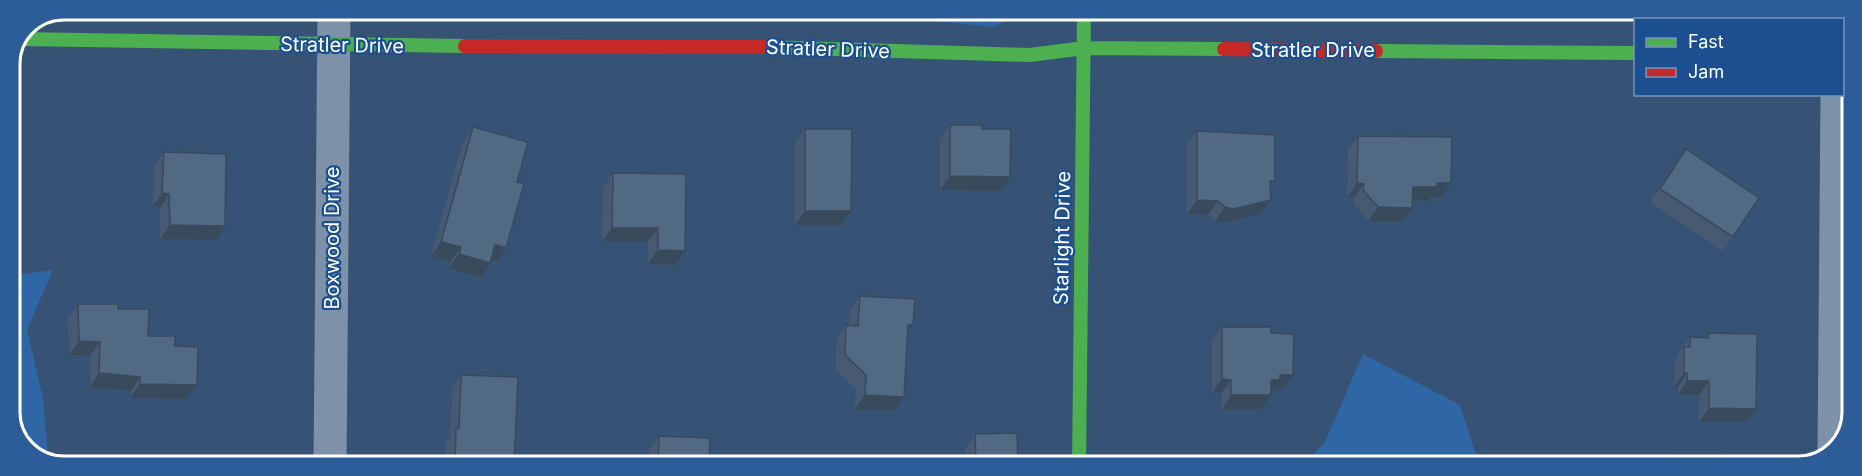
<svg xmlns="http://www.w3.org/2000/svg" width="1862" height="476" font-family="Inter,sans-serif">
  <rect width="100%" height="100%" fill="#365274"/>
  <path fill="#2f66a5" d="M63 9H292L47 16Z
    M887 10H1033L992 27 887 16Z
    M53 270 27 330 43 398 49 464 23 449 9 420V276Z
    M1363 354 1460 405 1480 467H1303L1325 442Z"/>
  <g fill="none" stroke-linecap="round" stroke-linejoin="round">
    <path stroke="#7d92a8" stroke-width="33" d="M1842 55H1852
      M1834 453 1837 94
      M330 466 334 9"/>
    <path stroke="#4caf50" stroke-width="14" d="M19 39 465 46
      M766 47 1030 55 1084 48 1224 49
      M1376 51 1636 53
      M1079 467 1084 10"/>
    <path stroke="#c62828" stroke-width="14" d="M465 46 766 47
      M1224 49 1376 51"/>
  </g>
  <path fill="#475a72" d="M950 125 982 129 1000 191 940 190V139Z
    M473 127 506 248 497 261 491 260 481 277 449 268 451 261 431 256 463 141Z
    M805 129 851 211 842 225H795V143Z
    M1197 131 1271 188 1261 213 1224 223 1215 221 1208 215 1187 214V145Z
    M1358 136 1441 197H1430L1428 201H1413L1403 221H1368L1354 204V197H1347L1348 150Z
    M1686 149 1759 198 1723 251 1650 202Z
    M164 152 225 226 216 240 160 239V208L153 206 154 166Z
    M613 173 685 251 675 265 648 264V242L602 241 603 187Z
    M860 296 907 334 904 397 894 411 855 409 856 389 835 369 837 339 846 325 849 326 850 310Z
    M78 304 118 309 148 336 175 346 187 399 130 398 131 391 90 387V356L69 355 68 318Z
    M1222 327 1271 333 1283 389H1274L1261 409H1222V393H1212V341Z
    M1709 333 1756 409 1747 422H1699V395H1678V387H1674L1675 361 1680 351 1690 337 1705 338Z
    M461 375 514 466H445L446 442 450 437 452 388Z
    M975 434 1018 466H966V448Z
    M659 436 709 466H648L649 450Z
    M1670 454 1721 467H1661Z"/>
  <path fill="#394a5c" d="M950 176 1010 177 1000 191 940 190Z
    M1357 183 1364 184 1354 197H1347Z
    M1437 183H1451L1441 197H1430L1428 201 1403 200 1413 187Z
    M162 193 169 194 160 208 153 206Z
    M1197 200 1218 201 1208 215 1187 214Z
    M1271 200 1261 213 1224 223 1215 221 1225 207Z
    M1378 207 1412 208 1403 221H1368Z
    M805 211H851L842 225H795Z
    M170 225 225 226 216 240 160 239Z
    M612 228H658L648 242 602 241Z
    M441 242 461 247 451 261 431 256Z
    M495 245 506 248 497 261 486 258Z
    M658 250 685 251 675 265 648 264Z
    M459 254 490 263 481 277 449 268Z
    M908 325H913L904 339Z
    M79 341 100 342 90 356 69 355Z
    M99 373 140 377 131 391 90 387Z
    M1684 373H1687L1678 387H1674Z
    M1280 375H1293L1283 389H1274L1271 394V380Z
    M1222 379 1231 380 1222 393H1212Z
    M1687 381H1709L1699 395H1678Z
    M140 384 197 385 187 399 130 398Z
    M865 395 904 397 894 411 855 409Z
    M1231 395H1271L1261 409H1222Z
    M1709 408 1756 409 1747 422H1699Z"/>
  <path fill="#526984" stroke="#394a5c" stroke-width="1.5" d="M950 125H982V129H1011L1010 177 950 176Z
    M473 127 528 142 517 182 524 184 506 248 495 245 490 263 459 254 461 247 441 242Z
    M805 129H852L851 211H805Z
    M1197 131 1275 135V181H1270L1271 200 1233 209 1225 207 1218 201 1197 200Z
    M1358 136 1452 137 1451 183H1437V187H1413L1412 208 1378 207 1363 190 1364 184 1357 183Z
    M1686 149 1759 198 1733 237 1660 189Z
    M164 152 226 154 225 226 170 225 169 194 162 193Z
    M613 173 686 174 685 251 658 250V228H612Z
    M860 296 915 299 913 325H908L904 397 865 395 866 375 845 355 846 325 858 326Z
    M78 304H118V309H149L148 336H175V346L198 347 197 385 140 384V377L99 373 100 342 79 341Z
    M1222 327H1271V333L1294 334 1293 375H1280V380H1271V395H1231V380L1222 379Z
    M1709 333 1757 334 1756 409 1709 408V381H1687V373H1684V347H1690V337L1709 338Z
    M461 375 518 377 514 466 455 465 456 428H459Z
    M1017 433 1018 466H976L975 434Z
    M659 436 710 438 709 466H658Z
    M1670 454H1721V467H1670Z"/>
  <g text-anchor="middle" stroke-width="4.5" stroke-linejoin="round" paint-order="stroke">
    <g font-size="20" fill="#fff" stroke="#1b4f8f">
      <text transform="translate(342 45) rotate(1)" y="7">Stratler Drive</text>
      <text transform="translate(828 49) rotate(2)" y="7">Stratler Drive</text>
      <text x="1313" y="57">Stratler Drive</text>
      <text transform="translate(332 238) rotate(-90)" y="7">Boxwood Drive</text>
      <text transform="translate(1062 238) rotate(-89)" y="7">Starlight Drive</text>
    </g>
  </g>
  <path d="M0 0H1862V476H0ZM64 20H1798A44 44 0 0 1 1842 64V412A44 44 0 0 1 1798 456H64A44 44 0 0 1 20 412V64A44 44 0 0 1 64 20Z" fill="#2d5d98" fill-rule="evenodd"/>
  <path fill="none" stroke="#fff" stroke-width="3" d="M64 20H1798A44 44 0 0 1 1842 64V412A44 44 0 0 1 1798 456H64A44 44 0 0 1 20 412V64A44 44 0 0 1 64 20Z"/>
  <rect x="1634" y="18" width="210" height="78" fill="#1b4f8f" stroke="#7695bc" stroke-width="1.5"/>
  <rect x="1646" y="38" width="30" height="9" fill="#4caf50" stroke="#7695bc" stroke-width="1.5"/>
  <text x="1688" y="48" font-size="18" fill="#ffffff">Fast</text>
  <rect x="1646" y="68" width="30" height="9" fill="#c62828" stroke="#7695bc" stroke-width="1.5"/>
  <text x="1688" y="78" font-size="18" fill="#ffffff">Jam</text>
</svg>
